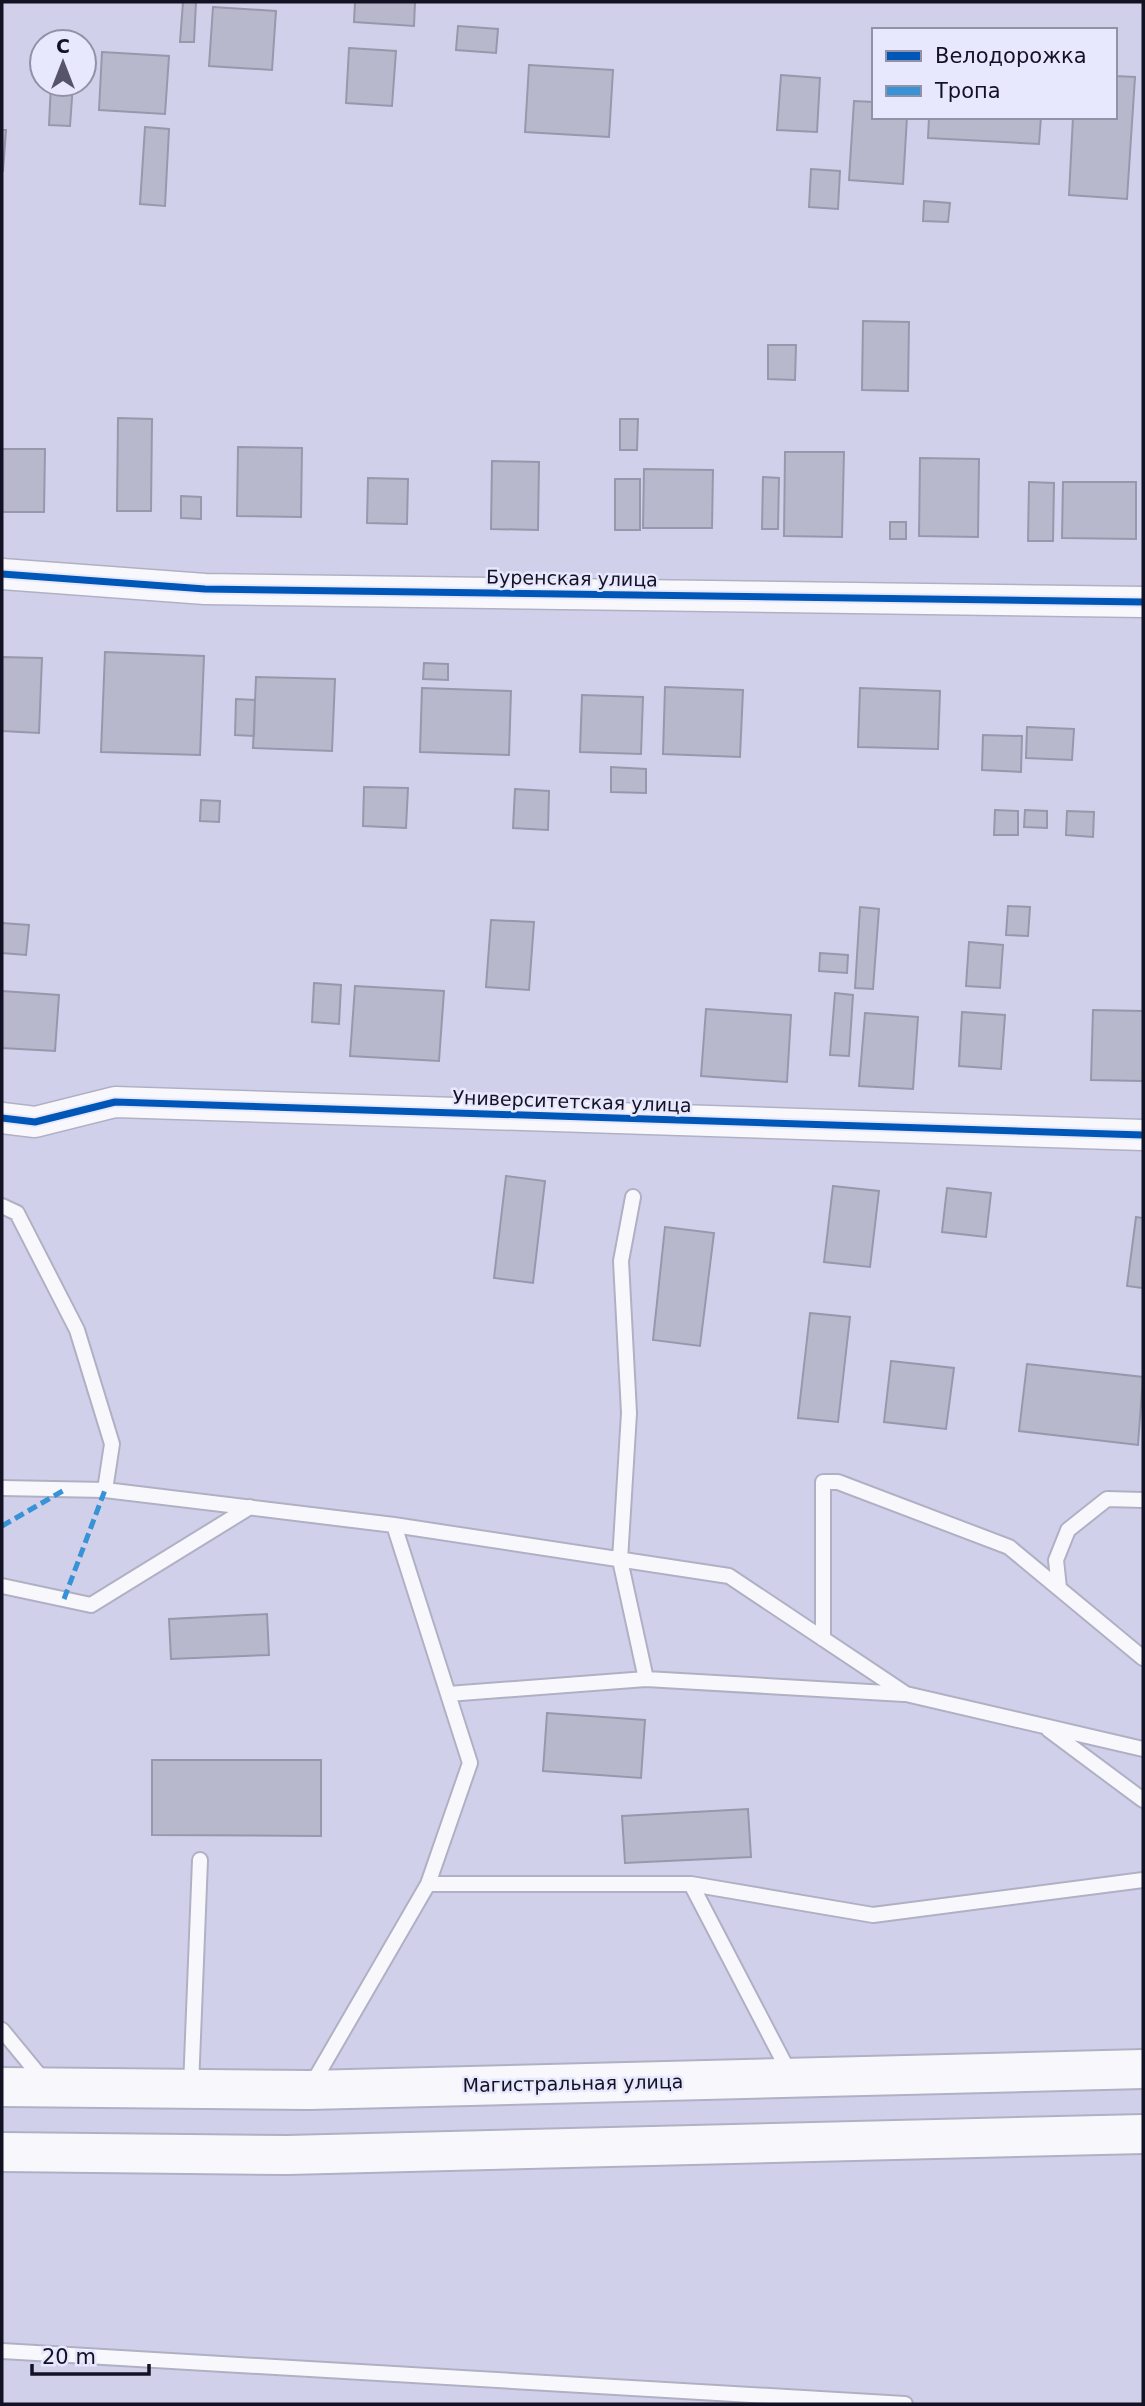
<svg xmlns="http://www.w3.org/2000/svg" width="1145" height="2406" font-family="'DejaVu Sans',sans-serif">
  <rect width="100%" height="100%" fill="#d0d0eb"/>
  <path fill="#b8b8cd" stroke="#9898ac" stroke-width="2" d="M183 2H196L194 42H180Z
    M355 2H415L414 26 354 22Z
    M213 7 276 11 272 70 209 66Z
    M458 26 498 29 496 53 456 50Z
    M349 48 396 51 392 106 346 103Z
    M102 52 169 56 165 114 99 110Z
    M529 65 613 70 609 137 525 132Z
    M781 75 820 78 817 132 777 130Z
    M1115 76 1135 77 1127 199 1069 195 1073 117H1115Z
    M51 84H73L70 126 49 125Z
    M854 101 874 102V117H907L903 184 849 180Z
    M929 117H1041L1039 144 928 138Z
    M145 127 169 129 165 206 140 204Z
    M2 130H6L3 171H2Z
    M811 169 840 171 838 209 809 207Z
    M924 201 950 203 948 222 923 221Z
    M863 321 909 322 908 391 862 390Z
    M768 345H796L795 380 768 379Z
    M118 418 152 419 151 511H117Z
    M620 419H638L637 450H620Z
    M238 447 302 448 301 517 237 516Z
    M2 449H45L44 512H2Z
    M785 452H844L842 537 784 536Z
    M920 458 979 459 978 537 919 536Z
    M492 461 539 462 538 530 491 529Z
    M644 469 713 470 712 528H643Z
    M763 477 779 478 778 529H762Z
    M368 478 408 479 407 524 367 523Z
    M615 479H640V530H615Z
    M1029 482 1054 483 1053 541H1028Z
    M1063 482H1136V539L1062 538Z
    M181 496 201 497V519L181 518Z
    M890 522H906V539H890Z
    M105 652 204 656 200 755 101 752Z
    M2 657 42 658 39 733 2 731Z
    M424 663 448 664V680L423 679Z
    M256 677 335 679 332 751 253 748Z
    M665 687 743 690 740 757 663 754Z
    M422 688 511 691 509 755 420 752Z
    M860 688 940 691 938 749 858 747Z
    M582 695 643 697 641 754 580 752Z
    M236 699 255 700 254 736 235 735Z
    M1027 727 1074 729 1072 760 1026 758Z
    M983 735 1022 736 1021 772 982 770Z
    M611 767 646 769V793L611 792Z
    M364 787 408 788 406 828 363 826Z
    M515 789 549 791 548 830 513 828Z
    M201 800 220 801 219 822 200 821Z
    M995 810 1018 811V835H994Z
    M1025 810 1047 811V828L1024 827Z
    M1067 811 1094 812 1093 837 1066 835Z
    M1008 906 1030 907 1028 936 1006 935Z
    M860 907 879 909 873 989 855 988Z
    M491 920 534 922 529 990 486 987Z
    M2 923 29 925 26 955 2 953Z
    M969 942 1003 945 1000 988 966 986Z
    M820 953 848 955 847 973 819 971Z
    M314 983 341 985 339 1024 312 1022Z
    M355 986 444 991 439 1061 350 1056Z
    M2 991 59 995 55 1051 2 1048Z
    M835 993 853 995 849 1056 830 1055Z
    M706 1009 791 1015 787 1082 701 1076Z
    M1093 1010 1143 1011V1081L1091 1080Z
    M962 1012 1005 1015 1001 1069 959 1066Z
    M865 1013 918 1017 913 1089 859 1086Z
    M506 1176 545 1181 533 1283 494 1278Z
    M833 1186 879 1191 870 1267 824 1262Z
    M947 1188 991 1193 986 1237 942 1232Z
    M1136 1217 1143 1218V1288L1127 1286Z
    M665 1227 714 1233 700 1346 653 1340Z
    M810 1313 850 1317 838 1422 798 1418Z
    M891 1361 954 1368 946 1429 884 1422Z
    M1027 1364 1143 1377 1138 1445 1019 1431Z
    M267 1614 269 1655 171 1659 169 1619Z
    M547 1713 645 1720 641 1778 543 1771Z
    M152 1760H321V1836L152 1835Z
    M748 1809 751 1857 625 1863 622 1816Z"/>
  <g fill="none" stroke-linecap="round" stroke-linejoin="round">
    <defs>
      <path id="service" d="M633 1197 621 1261 629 1413 620 1560 646 1679
        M2 1206 17 1213 77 1330 112 1444 105 1490
        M2 1488 105 1490 394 1525 470 1763 428 1884
        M394 1525 729 1576 906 1694 1143 1749
        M2 1586 91 1605 250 1507
        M1059 1588 1056 1560 1068 1530 1107 1499 1143 1500
        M823 1639V1482H838L1009 1547 1143 1658
        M448 1694 646 1679 904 1694
        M1049 1730 1143 1800
        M691 1884 873 1915 1143 1880
        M2 2030 44 2081
        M311 2086 428 1884H691L790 2074
        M191 2087 200 1860
        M2 2351 905 2404"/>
      <path id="minor" d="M2 574 205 589 1143 602
        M2 1118 35 1122 115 1102 1143 1135"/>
      <path id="secondary" d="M2 2087 309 2090 1143 2069
        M2 2152 287 2155 1143 2134"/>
    </defs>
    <use href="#service" stroke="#b0b0c5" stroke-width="18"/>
    <use href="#minor" stroke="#b0b0c5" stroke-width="33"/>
    <use href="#secondary" stroke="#b0b0c5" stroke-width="42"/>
    <use href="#service" stroke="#f8f8fc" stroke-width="14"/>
    <use href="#minor" stroke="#f8f8fc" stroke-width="30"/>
    <use href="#secondary" stroke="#f8f8fc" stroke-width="38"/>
    <path stroke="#3892d6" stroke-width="5" stroke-dasharray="10 5" stroke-linecap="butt" d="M2 1526 66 1489
      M64 1599 105 1490"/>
    <defs>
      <path id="cycleway" d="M2 574 205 589 1143 602
        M2 1118 35 1122 115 1102 1143 1135"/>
    </defs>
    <use href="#cycleway" stroke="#e7e8fd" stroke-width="11"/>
    <use href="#cycleway" stroke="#0057b8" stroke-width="7"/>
  </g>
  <g text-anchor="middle" stroke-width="5" stroke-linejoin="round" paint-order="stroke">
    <g font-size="19" fill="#131224" stroke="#e7e8fd">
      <text transform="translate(572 578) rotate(1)" y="7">Буренская улица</text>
      <text transform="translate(572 1101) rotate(2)" y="7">Университетская улица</text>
      <text transform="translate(573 2083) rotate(-1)" y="7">Магистральная улица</text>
    </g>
  </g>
  <rect width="1145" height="2406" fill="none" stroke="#131224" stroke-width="7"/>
  <rect x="872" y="28" width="245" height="91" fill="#e7e8fd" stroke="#9292a6" stroke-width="2"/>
  <rect x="886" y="51" width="35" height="10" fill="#0057b8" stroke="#9292a6" stroke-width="2"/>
  <text x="935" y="63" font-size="21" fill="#131224">Велодорожка</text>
  <rect x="886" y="86" width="35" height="10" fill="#3892d6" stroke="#9292a6" stroke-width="2"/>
  <text x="935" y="98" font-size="21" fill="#131224">Тропа</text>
  <g transform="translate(63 63)"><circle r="33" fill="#e7e8fd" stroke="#9292a6" stroke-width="2"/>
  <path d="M0-5L12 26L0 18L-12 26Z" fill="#55546a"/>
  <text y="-10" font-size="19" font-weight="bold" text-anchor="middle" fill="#131224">С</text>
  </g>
  <path d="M32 2364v10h117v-10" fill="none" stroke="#131224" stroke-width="3.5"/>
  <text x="42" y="2364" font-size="21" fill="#131224" stroke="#e7e8fd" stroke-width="5" paint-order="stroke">20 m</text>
</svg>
